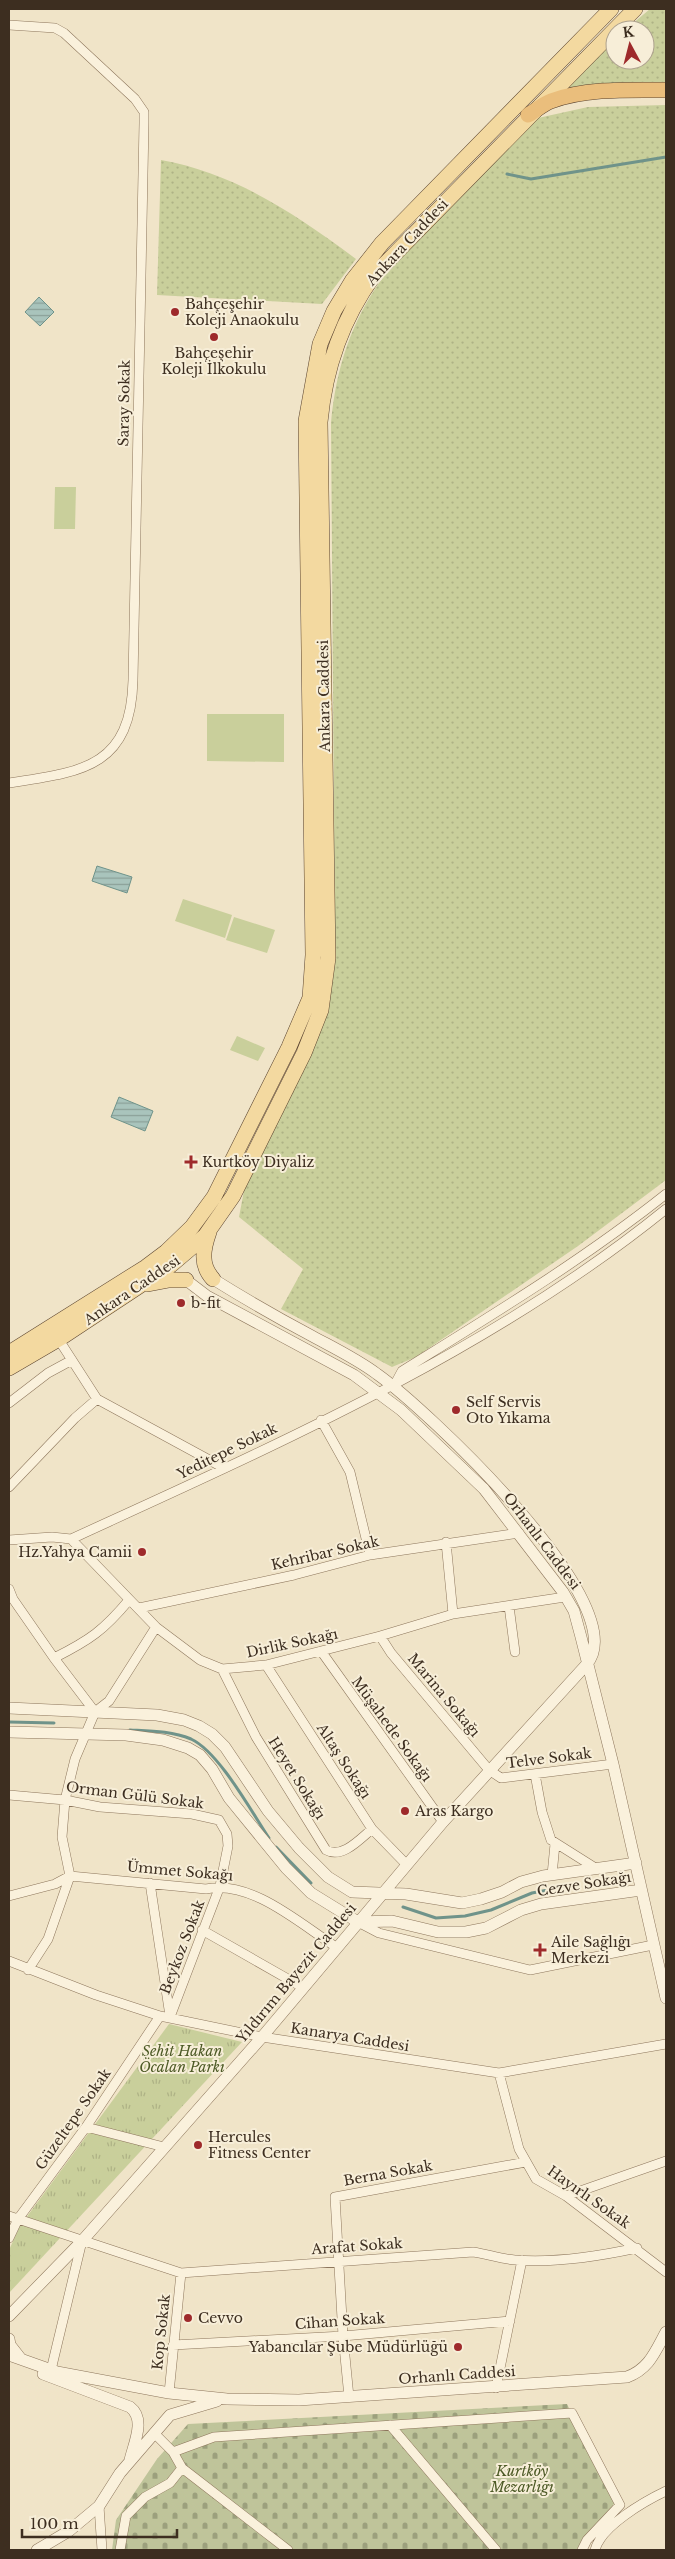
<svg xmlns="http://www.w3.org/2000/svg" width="675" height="2559" font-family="'Libre Baskerville',serif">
  <defs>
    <pattern id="grass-dots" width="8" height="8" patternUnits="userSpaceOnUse" patternTransform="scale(1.25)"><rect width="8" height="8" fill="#c9cf9b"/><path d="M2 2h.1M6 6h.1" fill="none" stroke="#aeb285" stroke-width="1.8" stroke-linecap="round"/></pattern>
    <pattern id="cemetery-stones" width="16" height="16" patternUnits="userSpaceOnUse" patternTransform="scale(1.25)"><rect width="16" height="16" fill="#bfc49a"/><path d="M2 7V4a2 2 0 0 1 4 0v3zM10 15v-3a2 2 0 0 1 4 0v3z" fill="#9ca07d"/></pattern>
    <pattern id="park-tufts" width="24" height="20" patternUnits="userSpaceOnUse" patternTransform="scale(1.25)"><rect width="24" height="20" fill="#c9cf9b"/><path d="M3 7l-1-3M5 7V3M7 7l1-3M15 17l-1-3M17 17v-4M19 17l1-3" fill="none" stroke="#aeb285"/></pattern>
    <pattern id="water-rules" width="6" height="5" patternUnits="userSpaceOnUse" patternTransform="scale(1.25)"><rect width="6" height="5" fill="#a9c4bc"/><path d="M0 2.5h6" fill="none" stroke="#8ba098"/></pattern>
  </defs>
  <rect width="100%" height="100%" fill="#f0e4c8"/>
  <path fill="url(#grass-dots)" d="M650 9H666V83L568 88 615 40V60H645V30H625Z
    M666 105V1180L578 1246 416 1357 392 1367 281 1309 303 1269 239 1217 246 1180 328 1008 335 949 331 423C336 368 351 322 383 277L538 118 588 107Z
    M161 160C235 173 297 215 356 259L322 304 157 295Z"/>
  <path fill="url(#cemetery-stones)" d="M567 2404 615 2503 582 2541 586 2550H112L116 2520 157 2459 188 2424Z"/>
  <path fill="url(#park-tufts)" d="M169 2024 242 2042 9 2293V2250L20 2226Z"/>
  <path fill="#c9cf9b" d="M55 487H76L75 529H54Z
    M207 714H284V762L207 761Z
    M183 899 232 915 225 938 175 921Z
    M234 917 275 930 267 953 226 940Z
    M237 1036 265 1048 258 1061 230 1050Z"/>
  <path fill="url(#water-rules)" stroke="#6f938a" d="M39 297 54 312 40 326 25 312Z
    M97 866 132 877 127 893 92 881Z
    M119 1097 153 1111 145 1131 111 1117Z"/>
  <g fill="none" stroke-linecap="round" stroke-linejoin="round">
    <path stroke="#6f938a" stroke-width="3" d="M507 174 531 179 666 157
      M9 1722 54 1723
      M130 1730C151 1731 172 1731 191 1739 219 1752 251 1811 269 1838
      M276 1847 311 1883
      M403 1907 436 1918 465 1916 491 1910 532 1893 569 1886"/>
    <defs>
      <path id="minor" d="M9 25 55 28 64 33 135 99 144 112V123L133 680C131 768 81 772 9 783
        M59 1340 97 1399 224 1468
        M395 1384 402 1371C492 1315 583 1260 666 1194
        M9 1403 48 1373 72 1360
        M321 1420 350 1472 370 1555
        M9 1487 75 1418 97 1399
        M71 1539C274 1446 491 1351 666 1209
        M9 1540 52 1537 71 1539 156 1627 200 1660 222 1669 266 1665 380 1636 453 1614 565 1597
        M446 1542 453 1614
        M9 1589 13 1599 54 1658C90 1640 104 1630 129 1600
        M509 1606 515 1652
        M139 1608 294 1575 370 1555 519 1533
        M380 1636 391 1653 489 1770 501 1778 613 1764
        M321 1651 443 1822
        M54 1658 95 1712
        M266 1665 372 1829 407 1865
        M222 1669 256 1737 326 1850C342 1859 359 1840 372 1829
        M535 1774 542 1812 551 1840 597 1869
        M9 1795 65 1800 100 1807 192 1814 219 1820 227 1834 228 1846 220 1886 170 2017
        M552 1875 555 1844
        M150 1883 170 2016
        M9 1896 55 1884 70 1876 206 1889C252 1880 299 1923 336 1947
        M358 1922 379 1933 530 1970 653 1945
        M202 1930 302 1987
        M9 1961 96 1995 160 2016 262 2037 499 2073 666 2044
        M28 1970 48 1939 70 1876 62 1837 65 1800 75 1759 95 1712 109 1701 156 1627
        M499 2073 519 2149 536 2179 566 2196 666 2272
        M86 2127 164 2147
        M566 2196 666 2161
        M9 2216 181 2273 473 2252C487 2254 501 2259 515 2260 552 2263 600 2256 637 2248
        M9 2238 18 2219 86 2127 160 2016
        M173 2345 343 2336 510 2321
        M51 2370 82 2241
        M496 2388 522 2260
        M169 2393 181 2273
        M349 2397 343 2336 335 2197 526 2162
        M390 2425 496 2550
        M154 2433 173 2452 182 2468 288 2550
        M173 2452 214 2437 572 2413 620 2505 587 2540 582 2550
        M99 2506 102 2550
        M120 2550 126 2516 145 2497 170 2483 182 2468
        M595 2550C601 2526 645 2501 666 2491"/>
      <path id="tertiary" d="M186 1280 207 1296 354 1375 401 1410 484 1489 563 1592 574 1611 581 1637 613 1764 666 1998
        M9 1708 157 1715 184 1720 199 1726 212 1734 225 1747 268 1811 299 1848 328 1877 352 1892 406 1894 462 1903 481 1899 502 1892 521 1882 543 1876 636 1863
        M9 1732 126 1735 163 1740 188 1748 200 1755 212 1769 229 1798 286 1868 311 1893 358 1922 392 1921 438 1932H466L486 1928 521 1910 541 1904 641 1890
        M9 2316 82 2241 262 2037 443 1822 587 1664C636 1605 425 1408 377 1374 357 1359 334 1348 312 1336 278 1318 245 1299 213 1279
        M9 2339 10 2345 21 2359
        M9 2355 57 2372 169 2393 227 2399 299 2400 627 2377C649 2369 655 2352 666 2332
        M43 2374 130 2407C146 2419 134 2443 130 2460
        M37 2550 69 2531 99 2506 120 2473 170 2415 217 2401"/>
      <path id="primary" d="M209 1232C203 1249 200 1265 213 1279
        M148 1284 169 1280H186
        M9 1353 146 1267 166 1252 192 1227 214 1197 289 1047 310 998 313 955 306 421 320 344 334 311 352 281 382 243 611 9
        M9 1368 62 1337 171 1265 205 1236 233 1196 304 1053 321 1010 328 958 320 422C325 368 342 319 374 275L635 9"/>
      <path id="trunk" d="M528 115C535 111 543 104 551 101 586 88 629 90 666 90"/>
    </defs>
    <use href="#minor" stroke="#8d765c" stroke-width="10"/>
    <use href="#tertiary" stroke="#8d765c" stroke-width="12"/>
    <use href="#primary" stroke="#5b4430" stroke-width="16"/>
    <use href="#trunk" stroke="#5b4430" stroke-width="16"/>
    <use href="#minor" stroke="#faf1dc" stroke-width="9"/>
    <use href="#tertiary" stroke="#faf1dc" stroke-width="11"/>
    <use href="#primary" stroke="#f3d9a0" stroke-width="15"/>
    <use href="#trunk" stroke="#eabe7c" stroke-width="15"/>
  </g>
  <g fill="#9e2a2b" stroke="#f7eed8" stroke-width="2">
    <circle cx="175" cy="312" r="5"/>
    <circle cx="214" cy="337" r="5"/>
    <path d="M188.5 1154.5h5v5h5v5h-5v5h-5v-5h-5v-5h5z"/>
    <circle cx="181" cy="1303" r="5"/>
    <circle cx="456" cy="1410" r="5"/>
    <circle cx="142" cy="1552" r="5"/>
    <circle cx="405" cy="1811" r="5"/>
    <path d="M537.5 1942.5h5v5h5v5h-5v5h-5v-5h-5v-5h5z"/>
    <circle cx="198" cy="2145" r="5"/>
    <circle cx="188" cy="2318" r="5"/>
    <circle cx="458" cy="2347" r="5"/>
  </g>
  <g text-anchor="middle" stroke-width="4" stroke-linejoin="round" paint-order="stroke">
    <g font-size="14" fill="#3d2e20" stroke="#f7eed8">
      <text transform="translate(407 242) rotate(-47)" y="5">Ankara Caddesi</text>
      <text transform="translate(124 403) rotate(-89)" y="5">Saray Sokak</text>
      <text transform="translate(324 696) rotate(-91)" y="5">Ankara Caddesi</text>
      <text transform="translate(132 1290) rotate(-34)" y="5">Ankara Caddesi</text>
      <text transform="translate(227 1451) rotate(-26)" y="5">Yeditepe Sokak</text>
      <text transform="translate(542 1541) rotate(53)" y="5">Orhanlı Caddesi</text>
      <text transform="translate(325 1553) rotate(-13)" y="5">Kehribar Sokak</text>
      <text transform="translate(292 1643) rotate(-12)" y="5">Dirlik Sokağı</text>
      <text transform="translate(444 1695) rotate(50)" y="5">Marina Sokağı</text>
      <text transform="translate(392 1729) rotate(54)" y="5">Müşahede Sokağı</text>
      <text transform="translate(549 1758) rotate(-7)" y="5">Telve Sokak</text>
      <text transform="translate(344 1761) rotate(57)" y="5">Altaş Sokağı</text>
      <text transform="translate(297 1778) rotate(58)" y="5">Heyet Sokağı</text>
      <text transform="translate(135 1795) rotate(7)" y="5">Orman Gülü Sokak</text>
      <text transform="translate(180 1871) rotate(5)" y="5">Ümmet Sokağı</text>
      <text transform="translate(584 1884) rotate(-9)" y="5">Cezve Sokağı</text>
      <text transform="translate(182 1947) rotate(-69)" y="5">Beykoz Sokak</text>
      <text transform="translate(296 1973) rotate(-50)" y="5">Yıldırım Bayezit Caddesi</text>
      <text transform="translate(350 2037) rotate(9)" y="5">Kanarya Caddesi</text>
      <text transform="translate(73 2119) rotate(-55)" y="5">Güzeltepe Sokak</text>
      <text transform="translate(388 2173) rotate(-10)" y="5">Berna Sokak</text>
      <text transform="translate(589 2197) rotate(35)" y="5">Hayırlı Sokak</text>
      <text transform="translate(357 2246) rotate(-4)" y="5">Arafat Sokak</text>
      <text transform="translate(340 2321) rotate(-4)" y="5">Cihan Sokak</text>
      <text transform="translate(161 2332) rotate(-84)" y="5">Kop Sokak</text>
      <text transform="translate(457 2375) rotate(-4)" y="5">Orhanlı Caddesi</text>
    </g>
    <g font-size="14" fill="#3d2e20" stroke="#f7eed8" text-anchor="start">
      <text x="185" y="309">Bahçeşehir<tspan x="185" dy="16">Koleji Anaokulu</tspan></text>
      <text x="214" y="358" text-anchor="middle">Bahçeşehir<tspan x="214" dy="16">Koleji İlkokulu</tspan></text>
      <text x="202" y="1167">Kurtköy Diyaliz</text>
      <text x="191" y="1308">b-fit</text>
      <text x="466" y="1407">Self Servis<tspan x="466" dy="16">Oto Yıkama</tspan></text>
      <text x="132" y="1557" text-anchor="end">Hz.Yahya Camii</text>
      <text x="415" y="1816">Aras Kargo</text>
      <text x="551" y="1947">Aile Sağlığı<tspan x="551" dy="16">Merkezi</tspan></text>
      <text x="208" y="2142">Hercules<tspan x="208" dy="16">Fitness Center</tspan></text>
      <text x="198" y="2323">Cevvo</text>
      <text x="448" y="2352" text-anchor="end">Yabancılar Şube Müdürlüğü</text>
    </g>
    <g font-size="14" font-style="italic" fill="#4d5a26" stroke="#f7eed8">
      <text x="182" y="2056">Şehit Hakan<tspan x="182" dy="16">Öcalan Parkı</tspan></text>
      <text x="522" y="2476">Kurtköy<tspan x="522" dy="16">Mezarlığı</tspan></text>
    </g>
  </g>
  <rect width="675" height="2559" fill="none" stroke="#3d2e20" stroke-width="20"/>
  <g transform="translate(630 45) rotate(353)"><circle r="24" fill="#f7eed8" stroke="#ada18e"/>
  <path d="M0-4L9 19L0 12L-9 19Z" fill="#9e2a2b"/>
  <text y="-8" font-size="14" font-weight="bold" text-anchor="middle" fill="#3d2e20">K</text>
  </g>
  <path d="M22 2529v8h155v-8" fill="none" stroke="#3d2e20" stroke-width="2.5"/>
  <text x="30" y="2529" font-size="15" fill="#3d2e20" stroke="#f7eed8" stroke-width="4" paint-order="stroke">100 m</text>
</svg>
